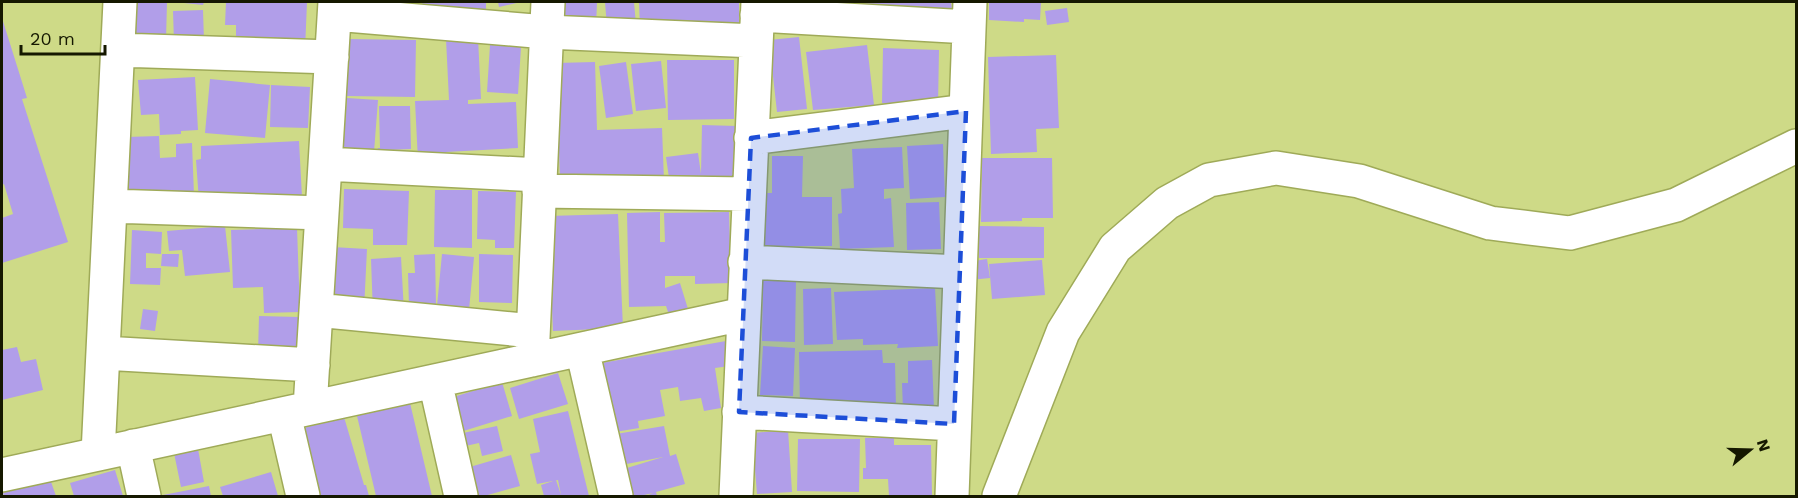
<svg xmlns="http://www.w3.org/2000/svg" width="1798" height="498" font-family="'Work Sans',sans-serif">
  <rect width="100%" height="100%" fill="#ceda87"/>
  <path fill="#b19ee9" d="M132 2H167L166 40 131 39Z
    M184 2H204L203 5 184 3Z
    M226 2H307L305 50 236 48V25H225Z
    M357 2H419V10Z
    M422 2H486V10H422Z
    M498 2H521L499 7Z
    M561 2H597L596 27 560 25Z
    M605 2H634L636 25 607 27Z
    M639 2H739V27L640 28Z
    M848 2H951L953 16 883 17 882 5 849 10Z
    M989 2H1041L1040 20 1024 19V22L989 20Z
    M1067 8 1069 22 1047 25 1045 11Z
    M203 10 204 41 174 42 173 11Z
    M2 18 27 98 22 99 68 242 2 263V218L13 214 4 184 2 185Z
    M799 37 807 109 777 112 769 40Z
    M478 38 481 99 468 100V104L516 102 518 148 446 152V160L418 161 415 101 449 100 446 39Z
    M348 39 416 40 415 97 346 96Z
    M490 45 521 47 518 94 487 92Z
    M867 45 874 105 813 110 806 52Z
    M883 48 939 50 938 105 882 103Z
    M1056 55 1059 128 1036 129 1037 152 991 154 988 57Z
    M667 60H734V119L668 120Z
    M661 61 666 108 636 111 631 64Z
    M595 62 597 130 662 128 664 181 560 179 556 63Z
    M626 62 633 114 606 118 599 66Z
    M195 77 198 130 181 131V134L160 135 159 114 141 115 138 80Z
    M210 79 270 85 265 138 205 133Z
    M271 85 310 87 308 128 270 127Z
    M347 98 378 100 374 152 343 150Z
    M379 106H410L411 149 386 150 395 153 374 160 378 148H380Z
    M702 125 737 126 736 184 670 185 666 157 698 153 701 174Z
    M159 136 160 158 176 157V144L192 143 194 195 129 197 126 137Z
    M299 141 302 197 199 201 196 160 201 159V146Z
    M943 144 945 197 910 199 907 146Z
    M902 147 904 188 884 189V199L891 198 894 247 840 249 838 214 842 213 841 189 854 188 852 149Z
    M772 156H803L802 197H832V246H764V193H772Z
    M982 158H1052L1053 218H1022V221L981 222Z
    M344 189 409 191 407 245H373V229L343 228Z
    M435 190H472V248L434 247Z
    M478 191 516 192 514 248H495V240L477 239Z
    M939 202 941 249 907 250 906 203Z
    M660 212V242H665L664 213 729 212 731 283 695 284V276H665V288L680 283 688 309 669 315 666 306 629 307 627 213Z
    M618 214 623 328 553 331 548 216Z
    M225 226 230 272 185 276 182 250 169 251 167 231Z
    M979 226 1044 227V258H979Z
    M297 228 300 312 264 313 263 287 233 288 231 230Z
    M132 230 162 232 161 254 146 253V268H161L160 285 130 284Z
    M332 247 367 249 364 310 329 308Z
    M162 254H179L178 267 161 266Z
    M435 254 436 305H409L408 273H415L414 255Z
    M442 254 474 257 469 310 437 306Z
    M479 254 513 255 512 303 479 302Z
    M401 257 404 312 373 314 371 259Z
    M987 259 990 278 970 280 968 262Z
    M1042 260 1045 295 992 299 989 264Z
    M763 279 796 280 795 342 762 341Z
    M831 288 833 344 804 345 803 289Z
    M935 288 938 346 897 348 898 344 863 345V339L837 340 834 292Z
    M143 309 158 311 155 331 140 329Z
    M259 316 299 317 298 355 258 353Z
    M726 341 730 366 715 368 721 408 704 411 701 398 680 401 678 387 660 390 665 416 638 421 639 428 609 433 596 364Z
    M763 346 795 348 793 396 760 395Z
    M17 347 21 362 36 359 43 390 2 400V350Z
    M882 350 883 363H895L896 407 800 408 799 352Z
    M932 360 934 409 903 410 902 383H908V361Z
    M558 373 568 404 519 419 510 388Z
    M502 382 512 416 457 433 447 399Z
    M410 403 432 496H376L357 416Z
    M568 411 589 496H544L541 485 556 480 561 495 558 480 563 479 537 484 530 454 540 452 533 419Z
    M344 417 364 485H366L369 496H311L293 431Z
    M497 426 503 451 482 456 479 443 461 447 458 434Z
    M664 426 670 456 676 454 685 484 656 492 657 496H646L653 493 640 496H625L617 471 663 457 616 466 610 435Z
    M788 430 792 492 757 494 752 433Z
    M865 438H894V445H931L932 496H889L888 479H863V468H866Z
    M798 439H860L859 492 797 491Z
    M198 449 204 482 181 487 174 453Z
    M511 455 520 486 484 496H471L463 469Z
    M115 470 123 496H74L70 483Z
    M271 472 278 496H223L220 487Z
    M50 479 56 496H4L3 493Z
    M209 486 211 496H164L163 495Z"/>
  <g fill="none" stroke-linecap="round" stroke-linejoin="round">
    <defs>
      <path id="minor" d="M335 14 546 32 756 41
        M757 15 969 27
        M118 50 332 57
        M751 138 966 111
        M325 164 540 175
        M539 191 748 194
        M110 206 322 213
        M745 262 960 272
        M316 310 533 331
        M582 349 616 496
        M103 353 313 365
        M532 360 548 2
        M435 381 461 496
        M310 408 335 2
        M739 412 954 424
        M284 414 303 496
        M133 446 144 496
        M98 454 120 2
        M2 475 743 314
        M736 496 758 2
        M952 496 970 2"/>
      <path id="major" d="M999 496 1063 332 1115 248 1167 203 1209 180 1276 168 1359 181 1490 223 1570 233 1676 205 1796 146"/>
    </defs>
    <use href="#minor" stroke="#9faa58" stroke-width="36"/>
    <use href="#major" stroke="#9faa58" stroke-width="36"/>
    <use href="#minor" stroke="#fff" stroke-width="33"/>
    <use href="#major" stroke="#fff" stroke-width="33"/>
  </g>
  <path fill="#1d4ed8" fill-opacity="0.2" stroke="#1d4ed8" stroke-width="4.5" stroke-dasharray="12 8" stroke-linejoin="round" d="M966 111 954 424 739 412 751 138Z"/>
  <rect width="1798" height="498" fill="none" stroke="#151800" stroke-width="6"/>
  <g transform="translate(1750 450) rotate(71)" stroke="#ceda87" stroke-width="4.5" paint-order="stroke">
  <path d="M0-4.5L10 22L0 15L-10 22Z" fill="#151800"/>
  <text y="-9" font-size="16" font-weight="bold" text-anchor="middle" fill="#151800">N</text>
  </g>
  <path d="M21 45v9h84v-9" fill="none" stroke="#151800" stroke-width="3"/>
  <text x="30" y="45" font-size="18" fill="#151800" stroke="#ceda87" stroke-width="4.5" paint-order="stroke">20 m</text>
</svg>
